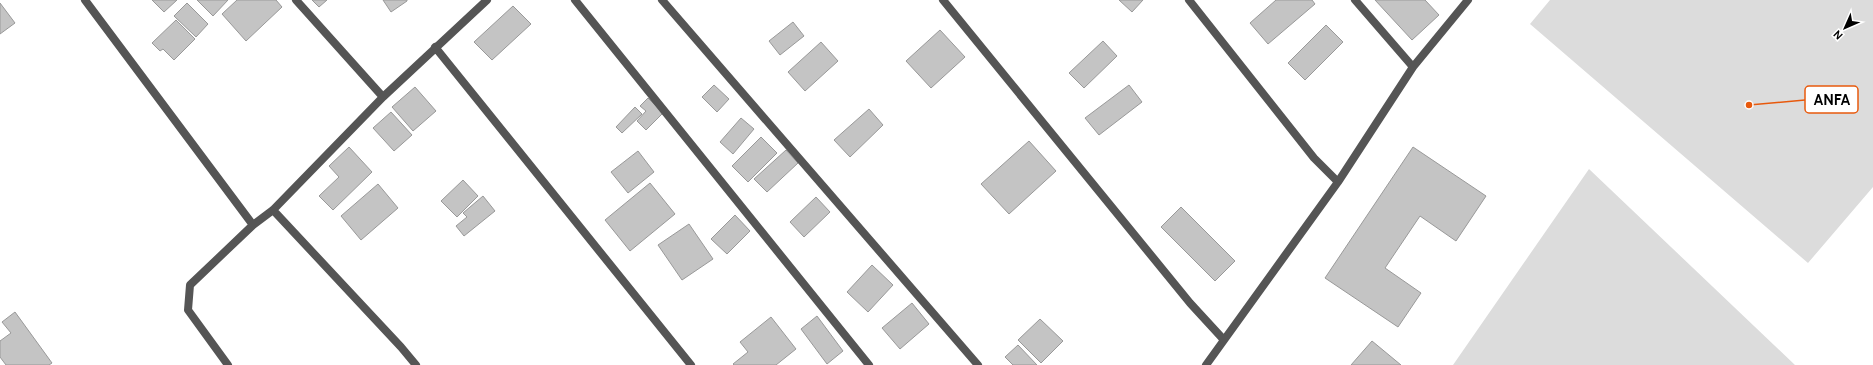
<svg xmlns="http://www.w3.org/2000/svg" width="1873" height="365" font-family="Cabin,sans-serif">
  <rect width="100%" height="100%" fill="#fff"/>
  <path fill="#dcdcdc" d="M1550 0H1873V187L1808 263 1530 24Z
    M1589 169 1795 365H1453Z"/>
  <path fill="#c4c4c4" stroke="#999" d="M152 0H177L164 12Z
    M197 0H228L213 16Z
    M237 0H276L282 7 246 41 222 14Z
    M312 0H327L319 7Z
    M383 0H407V1L391 12Z
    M1119 0H1143L1132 12Z
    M1276 0H1312L1315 4 1268 44 1250 23Z
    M1375 0H1425L1439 15 1412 40Z
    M0 3 15 23 0 34Z
    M187 3 208 24 196 37 174 16Z
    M513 6 531 24 492 60 474 42Z
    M176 20 195 39 174 60 163 49 160 51 152 43Z
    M793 22 804 36 780 55 769 41Z
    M1326 25 1343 42 1305 80 1288 63Z
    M940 30 965 57 931 88 906 61Z
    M1103 41 1117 56 1084 88 1069 73Z
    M821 42 838 61 805 91 788 72Z
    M714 85 729 99 717 112 702 97Z
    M1129 85 1142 102 1099 135 1085 118Z
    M415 87 436 111 413 131 392 107Z
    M648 98 663 113 646 130 637 121 646 111 640 106Z
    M635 107 642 114 622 133 616 127Z
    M869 109 883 125 850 157 834 140Z
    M391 112 412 135 394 151 373 128Z
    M741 118 754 129 733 154 720 142Z
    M761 137 777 153 748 182 732 166Z
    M1029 141 1056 171 1009 214 981 184Z
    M349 147 372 172 333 210 319 196 339 177 329 166Z
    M1413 147 1486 196 1456 241 1420 216 1385 268 1421 293 1398 327 1325 278Z
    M786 150 798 163 767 192 754 179Z
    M638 151 654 172 628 193 611 172Z
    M463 180 478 196 457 217 441 201Z
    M650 183 675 214 630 251 605 220Z
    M378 184 398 208 361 240 341 216Z
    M483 196 495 211 464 236 456 226 467 217 463 213Z
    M816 197 830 212 804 237 790 222Z
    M1181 207 1235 261 1215 281 1161 227Z
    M735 215 750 231 727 254 711 239Z
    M689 224 713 259 682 280 658 245Z
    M872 265 893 285 868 312 847 292Z
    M912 303 929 324 900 349 882 328Z
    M15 312 52 363 49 365H6L0 357V341L11 333 2 322Z
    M817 316 843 351 827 364 801 329Z
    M771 317 796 349 776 365H734L733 364 748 352 740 342Z
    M1040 319 1063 341 1041 363 1018 340Z
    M1372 341 1401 365H1351Z
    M1018 345 1037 365H1013L1005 357Z"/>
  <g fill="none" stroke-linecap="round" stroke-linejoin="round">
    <path stroke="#555" stroke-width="8" d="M85 0 253 225
      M296 0 383 97
      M575 0 869 365
      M662 0 978 365
      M943 0 1190 303 1224 340
      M1189 0 1314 158 1338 182
      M1355 0 1413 67
      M435 47 691 365
      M273 210 401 347 416 365
      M228 365 188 310 190 285 253 225 273 210 383 97 487 0
      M1206 365 1338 182 1413 67 1468 0"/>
  </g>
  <path fill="none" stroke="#e8590c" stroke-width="1.5" d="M1749 105L1805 100"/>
  <circle fill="#e8590c" stroke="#fff" stroke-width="1.5" cx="1749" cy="105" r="4"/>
  <rect fill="#fff" stroke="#e8590c" stroke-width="1.5" x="1805" y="86" width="53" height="27" rx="4"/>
  <g font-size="15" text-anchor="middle" font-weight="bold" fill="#000">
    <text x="1832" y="105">ANFA</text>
  </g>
  <g transform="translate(1845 28) rotate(225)" stroke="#ffffff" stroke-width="3" paint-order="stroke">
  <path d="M0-3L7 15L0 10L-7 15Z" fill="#000000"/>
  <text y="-6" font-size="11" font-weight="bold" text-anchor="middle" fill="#000000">N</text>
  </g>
</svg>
